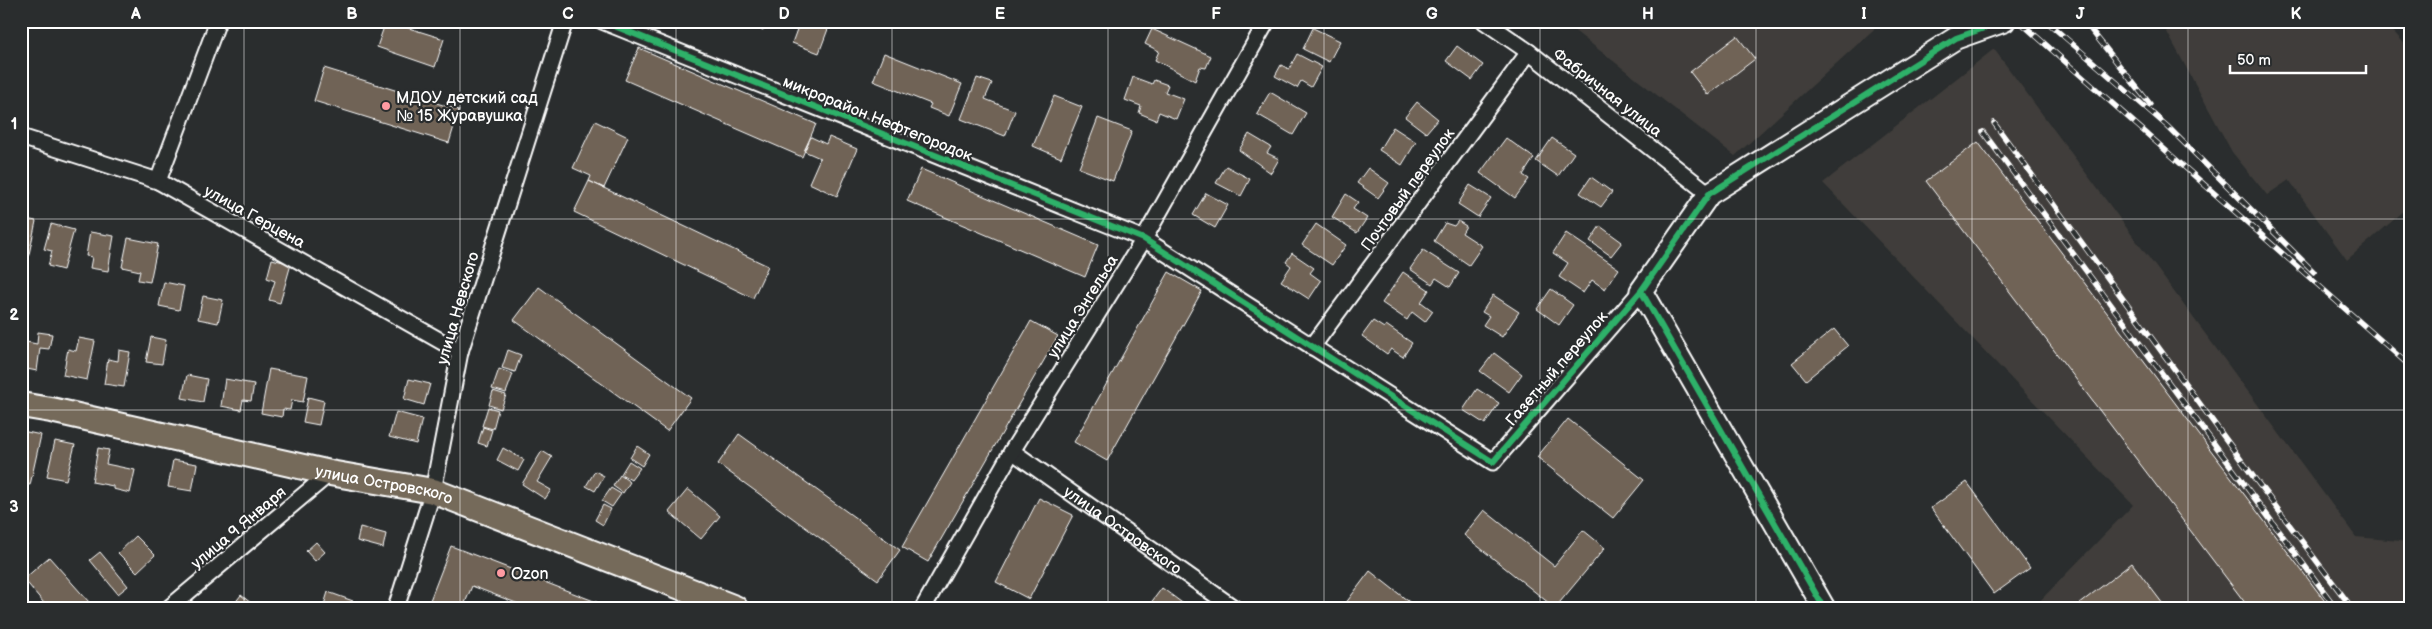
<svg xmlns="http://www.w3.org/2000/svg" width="2432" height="629" font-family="'Balsamiq Sans',sans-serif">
  <rect width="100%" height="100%" fill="#2a2d2e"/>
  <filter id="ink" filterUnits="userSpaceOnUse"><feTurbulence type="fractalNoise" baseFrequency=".02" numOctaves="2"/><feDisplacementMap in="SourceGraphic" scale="10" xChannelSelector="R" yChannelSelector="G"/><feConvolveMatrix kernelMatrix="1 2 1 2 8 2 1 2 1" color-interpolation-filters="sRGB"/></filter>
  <g filter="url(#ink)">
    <path fill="#3f3d3a" d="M1562 21H1883L1735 156Z
      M2161 21H2384L2411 51V205L2347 260 2289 180 2267 195 2232 152Z
      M1994 49 2356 537 2411 542V608H2033L2133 505 1823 183Z"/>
    <path fill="#6f6356" stroke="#fff" d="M386 21 444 39 435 67 377 47Z
      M742 21H767L763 30Z
      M800 21H831L819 53 792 43Z
      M1313 28 1340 41 1329 62 1303 49Z
      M1152 29 1211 56 1206 68 1200 67 1195 81 1155 60 1159 51 1145 44Z
      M1737 36 1755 59 1708 95 1690 72Z
      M1457 46 1483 65 1472 80 1446 61Z
      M639 48 816 124 802 157 625 80Z
      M884 53 962 84 949 116 929 108 931 104 873 81Z
      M1297 54 1322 67 1311 87 1301 81 1297 88 1275 76 1281 65 1289 69Z
      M324 68 459 110 449 143 314 101Z
      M1133 77 1152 84 1154 80 1168 85 1165 92 1184 99 1176 119 1159 112 1156 120 1139 113 1141 106 1125 100Z
      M977 78 992 83 985 99 1015 111 1005 136 961 119Z
      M1270 92 1306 113 1293 135 1257 114Z
      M1054 96 1082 107 1061 158 1033 146Z
      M1417 102 1438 119 1426 133 1405 117Z
      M1098 118 1132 131 1113 181 1079 168Z
      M595 121 628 137 604 188 589 181 591 176 573 168Z
      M1393 127 1416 142 1402 165 1379 150Z
      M1249 134 1271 147 1267 153 1279 159 1271 173 1239 150Z
      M811 137 826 144 829 137 857 149 837 196 809 183 820 158 804 151Z
      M1506 138 1534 158 1523 175 1529 179 1515 198 1480 173Z
      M1552 138 1574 153 1558 176 1536 161Z
      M1978 142 2330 608H2249L1926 181Z
      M1226 166 1250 179 1241 196 1216 183Z
      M1368 168 1389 183 1378 198 1357 183Z
      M921 169 1098 245 1085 277 907 201Z
      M1591 177 1612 192 1601 207 1580 193Z
      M589 181 768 266 753 298 574 212Z
      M1470 185 1491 198 1478 217 1458 204Z
      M1206 193 1228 205 1215 228 1193 215Z
      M1346 194 1358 202 1353 209 1367 218 1357 233 1332 217Z
      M21 218 36 221 28 259 21 258Z
      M1458 221 1466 226 1462 233 1482 246 1469 265 1434 241 1445 223 1454 226Z
      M51 224 74 230 63 270 48 266 52 251 44 249Z
      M1316 224 1346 245 1332 265 1302 245Z
      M1600 226 1622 242 1611 256 1590 241Z
      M90 232 114 236 108 271 90 268 92 257 86 256Z
      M1566 233 1619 269 1605 289 1592 280 1583 293 1559 277 1568 263 1553 253Z
      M128 238 158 244 150 282 138 280 140 271 122 267Z
      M1423 250 1459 273 1450 287 1436 278 1432 284 1410 269Z
      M1292 253 1314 268 1310 273 1321 281 1309 299 1281 281 1291 266 1286 262Z
      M272 259 291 264 280 303 269 300 275 281 267 278Z
      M1169 272 1202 291 1107 461 1074 442Z
      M1403 272 1429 290 1421 302 1433 311 1425 322 1412 312 1407 320 1382 303Z
      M164 282 184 286 179 310 159 306Z
      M539 287 691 398 667 431 514 320Z
      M1551 289 1573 305 1559 325 1537 309Z
      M1493 295 1519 312 1502 337 1483 325 1489 316 1482 312Z
      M203 296 223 300 218 323 198 319Z
      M1031 321 1058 336 928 562 902 547Z
      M1373 321 1384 328 1386 325 1412 343 1403 357 1391 349 1387 354 1362 336Z
      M1834 329 1848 346 1806 380 1792 363Z
      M38 332 52 334 49 349 40 348 37 371 22 368 26 342 37 344Z
      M151 337 166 340 162 364 146 362Z
      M79 338 95 341 87 380 63 375 68 349 76 351Z
      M119 350 130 352 124 387 104 384 108 359 118 361Z
      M508 350 521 355 515 372 502 368Z
      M1494 353 1522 374 1509 392 1480 371Z
      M269 369 308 376 303 402 292 400 290 410 283 409 282 417 261 413Z
      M499 369 513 374 506 393 492 389Z
      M187 375 207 379 203 402 182 398Z
      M225 379 254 384 251 401 243 400 241 410 221 406Z
      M409 379 430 384 424 405 404 399Z
      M1477 389 1499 403 1485 424 1463 410Z
      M493 391 506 395 501 409 489 405Z
      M308 397 324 401 319 425 303 422Z
      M488 407 498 410 493 429 482 426Z
      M396 412 422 419 416 444 389 437Z
      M1568 419 1644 480 1613 518 1537 457Z
      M483 427 492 430 487 446 478 443Z
      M22 431 41 435 30 485 21 483 23 463 21 462Z
      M739 434 900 550 878 580 718 464Z
      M55 441 75 445 66 480 47 476Z
      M637 446 649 454 642 466 630 458Z
      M98 448 109 450 106 464 135 470 130 493 113 489V486L92 482Z
      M503 448 524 460 518 471 497 460Z
      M542 451 552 457 537 482 551 490 545 499 522 484Z
      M173 460 197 464 192 491 168 487Z
      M629 461 640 468 631 480 621 474Z
      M595 471 604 476 595 491 586 486Z
      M620 475 630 482 623 493 613 486Z
      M1967 482 2030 568 1994 594 1931 508Z
      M611 488 621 494 612 507 602 501Z
      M688 489 720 516 701 539 669 512Z
      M1039 498 1073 515 1029 599 996 582Z
      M603 505 611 509 603 525 595 520Z
      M1484 510 1554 566 1583 530 1605 548 1555 608 1464 535Z
      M360 527 386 534 383 548 357 541Z
      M136 536 155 555 137 572 118 553Z
      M316 542 325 552 315 561 306 551Z
      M451 546 612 608H529L472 586 463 608H427Z
      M100 552 128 586 118 594 90 560Z
      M49 557 89 602 82 608H48L24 579Z
      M2132 563 2166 608H2074Z
      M1370 571 1417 608H1342Z
      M1162 588 1189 608H1147Z
      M328 592 353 601 351 608H323Z
      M241 595 257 608H231Z"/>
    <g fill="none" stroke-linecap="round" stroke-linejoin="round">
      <defs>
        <g id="street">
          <path d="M602 21 1144 239 1493 462 1641 291"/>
          <path d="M1484 21 1529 52 1709 194"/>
          <path d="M21 137 158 181 460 352"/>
          <path d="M158 181 218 21"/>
          <path d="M1312 347 1529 52"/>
          <path id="s1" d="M1012 451 1234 608"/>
          <path d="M169 608 330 473"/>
          <path d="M396 608 433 491 460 352 565 21"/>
          <path d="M923 608 1012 451 1144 239 1267 21"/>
        </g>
        <path id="secondary" d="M1824 608 1641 291 1709 194 1956 38 2004 21"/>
        <g id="primary">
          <path id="s2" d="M21 405 51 410 330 473 433 491 735 608"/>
        </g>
      </defs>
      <use href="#street" stroke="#fff" stroke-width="19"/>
      <use href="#secondary" stroke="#fff" stroke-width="25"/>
      <use href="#primary" stroke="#fff" stroke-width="28"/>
      <use href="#street" stroke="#2a2d2e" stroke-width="15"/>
      <use href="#secondary" stroke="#2a2d2e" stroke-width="21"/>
      <use href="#primary" stroke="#746a5a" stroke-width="24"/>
      <defs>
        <path id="rail" d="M2019 21 2411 367
          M2046 21 2167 126 2314 272
          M2084 21 2150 104
          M1994 123 2255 479 2352 608
          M1983 132 2336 608"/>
      </defs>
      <use href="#rail" stroke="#fff" stroke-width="5.5"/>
      <use href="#rail" stroke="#2a2d2e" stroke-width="4" stroke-dasharray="11" stroke-linecap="butt"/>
      <defs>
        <path id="cycleway" d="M602 21 1144 239 1493 462 1641 291
          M1824 608 1641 291 1709 194 1956 38 2004 21"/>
      </defs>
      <use href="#cycleway" stroke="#2a2d2e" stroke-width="9"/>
      <use href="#cycleway" stroke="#2db169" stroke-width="6"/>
    </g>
  </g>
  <path fill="none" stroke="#fff" stroke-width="1" stroke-opacity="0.55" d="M244 21V608M460 21V608M676 21V608M892 21V608M1108 21V608M1324 21V608M1540 21V608M1756 21V608M1972 21V608M2188 21V608M21 219H2411M21 410H2411"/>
  <g fill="#ff9aa2" stroke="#2a2d2e" stroke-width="2">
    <circle cx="386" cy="106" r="5"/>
    <circle cx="501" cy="573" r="5"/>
  </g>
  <g text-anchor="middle" stroke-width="4.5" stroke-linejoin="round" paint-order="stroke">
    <g font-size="16" fill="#fff" stroke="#2a2d2e">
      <text transform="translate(1608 92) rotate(38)" y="6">Фабричная улица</text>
      <text transform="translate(878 118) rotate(22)" y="6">микрорайон Нефтегородок</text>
      <text transform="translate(1407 189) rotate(-54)" y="6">Почтовый переулок</text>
      <text transform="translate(255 216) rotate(29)" y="6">улица Герцена</text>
      <text transform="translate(1082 306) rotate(-58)" y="6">улица Энгельса</text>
      <text transform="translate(457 308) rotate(-74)" y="6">улица Невского</text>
      <text transform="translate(1556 368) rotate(-49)" y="6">Газетный переулок</text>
      <text dy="6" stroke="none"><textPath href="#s2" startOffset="372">улица Островского</textPath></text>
      <text transform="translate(238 527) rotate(-40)" y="6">улица 9 Января</text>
      <text dy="6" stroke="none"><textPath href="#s1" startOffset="136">улица Островского</textPath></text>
    </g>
    <g font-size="16" fill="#fff" stroke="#2a2d2e" text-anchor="start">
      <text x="396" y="103">МДОУ детский сад<tspan x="396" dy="18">№ 15 Журавушка</tspan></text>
      <text x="511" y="579">Ozon</text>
    </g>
  </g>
  <rect width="2432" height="629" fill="none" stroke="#2a2d2e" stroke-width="55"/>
  <path d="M2230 65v8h136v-8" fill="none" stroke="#ffffff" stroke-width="2.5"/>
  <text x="2237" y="65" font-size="15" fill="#ffffff" stroke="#2a2d2e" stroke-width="4" paint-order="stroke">50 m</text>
  <rect x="28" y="28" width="2376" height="574" fill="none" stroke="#fff" stroke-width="2"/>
  <g font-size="16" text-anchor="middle" font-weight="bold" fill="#fff">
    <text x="136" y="19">A</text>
    <text x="352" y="19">B</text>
    <text x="568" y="19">C</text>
    <text x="784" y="19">D</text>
    <text x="1000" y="19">E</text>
    <text x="1216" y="19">F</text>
    <text x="1432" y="19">G</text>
    <text x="1648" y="19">H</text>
    <text x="1864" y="19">I</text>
    <text x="2080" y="19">J</text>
    <text x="2296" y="19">K</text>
    <text x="14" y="129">1</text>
    <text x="14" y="320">2</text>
    <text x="14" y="512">3</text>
  </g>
</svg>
